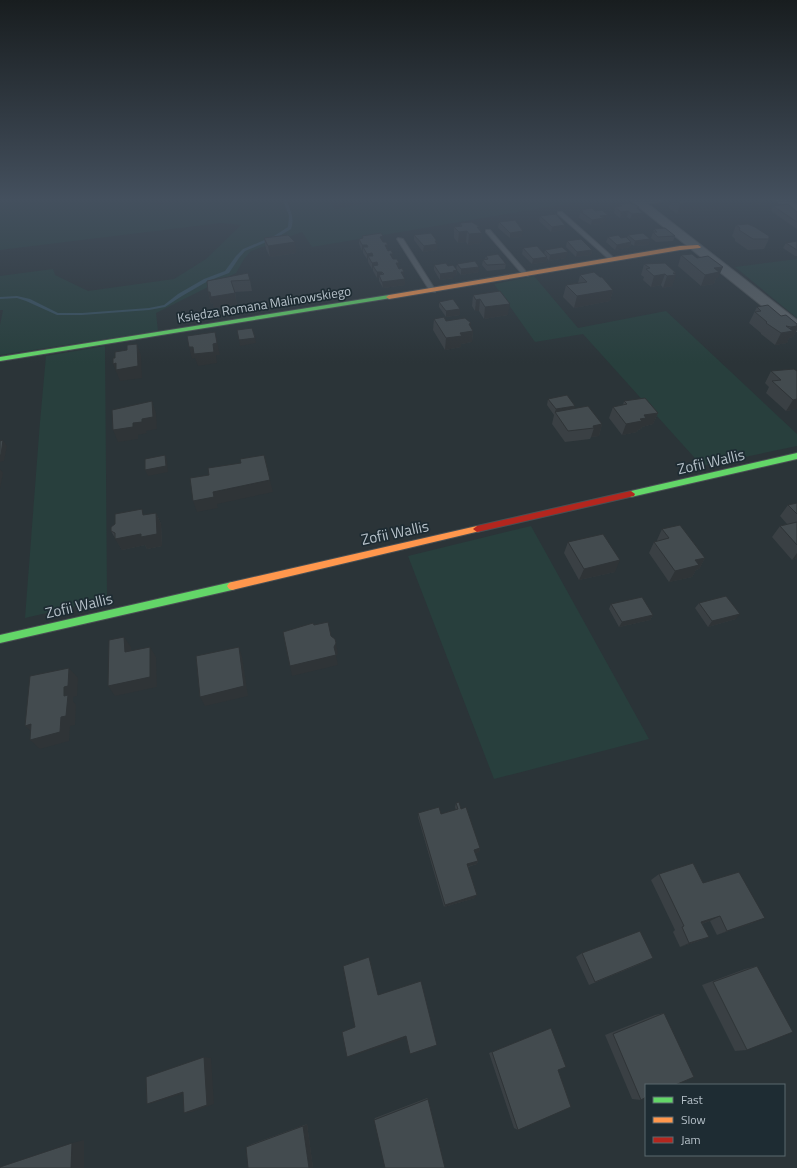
<svg xmlns="http://www.w3.org/2000/svg" width="797" height="1168" font-family="'Titillium Web',sans-serif">
  <rect width="100%" height="100%" fill="#2b3438"/>
  <path fill="#283f3d" d="M2 200H154L155 205 189 200H329L335 209 383 200H589L312 247 302 232 251 251 244 259 236 273 156 313 158 331 0 355V325L3 310H0V276L53 269 55 275 88 291 174 279 206 259 241 225 221 223 0 250V202Z
    M797 259V318L735 267Z
    M534 276 578 328 666 311 797 434V446L702 466 583 334 535 342 494 284Z
    M105 346 107 599 25 618 40 422 46 356Z
    M531 526 649 739 494 779 408 556Z"/>
  <g fill="none" stroke-linecap="round" stroke-linejoin="round">
    <path fill="#395261" fill-rule="evenodd" d="M283 200H287C290 211 295 217 291 229L276 238 245 251 239 258 229 273 208 281 182 296 165 307 149 310 82 315H57L26 301 17 298 0 299V297L17 296 30 299 58 313H82L149 308 164 305 178 294 204 279 225 271 236 256 243 249 274 236 288 227 289 216Z"/>
    <defs>
      <path id="lane" d="M645 200H663L660 202 639 204 636 202Z
        M558 212H562L615 259V261H611L558 214Z
        M486 230H490L528 274V276H524L486 232Z
        M398 238 403 239 436 291 435 292 430 291 397 239Z"/>
      <path id="street" d="M630 200H643L797 320V331L792 330Z
        M775 200H789L797 205V214L793 212Z"/>
      <path id="fast" d="M389 295 391 296V298L0 361V357Z
        M797 453V459L631 497 627 494 631 491Z
        M232 582 235 583 237 586 235 589 232 590 0 643V635Z"/>
      <path id="slow" d="M698 245 701 247 700 248 680 250 389 299 386 297 389 295 680 246Z
        M477 526 480 527 481 529 480 531 232 590 229 589 227 586 229 583 232 582Z"/>
      <path id="jam" d="M631 491 635 494 634 496 477 532 473 529 477 526Z"/>
    </defs>
    <use href="#lane" stroke="#494f53" stroke-width="2"/>
    <use href="#street" stroke="#494f53" stroke-width="2"/>
    <use href="#fast" stroke="#494f53" stroke-width="2"/>
    <use href="#slow" stroke="#494f53" stroke-width="2"/>
    <use href="#jam" stroke="#494f53" stroke-width="2"/>
    <use href="#lane" fill="#5b6266" fill-rule="evenodd"/>
    <use href="#street" fill="#5b6266" fill-rule="evenodd"/>
    <use href="#fast" fill="#63d668" fill-rule="evenodd"/>
    <use href="#slow" fill="#ff974d" fill-rule="evenodd"/>
    <use href="#jam" fill="#b3261e" fill-rule="evenodd"/>
  </g>
  <path fill="#3a4044" d="M671 200H727L724 208 677 214 669 208Z
    M746 200H772L770 204 760 205 756 203H751Z
    M619 204 638 209 643 213 641 218 630 219 627 217 620 218 614 213 615 207H619Z
    M773 206 797 212V229L771 211Z
    M581 210 606 220 603 221 602 224 591 225 579 218Z
    M540 216 565 225 564 230 551 232 539 221Z
    M499 222 522 237 510 238 498 228Z
    M460 223 480 227V230L482 233 481 243 468 245 466 242 458 243 454 238V227L460 226Z
    M736 225 769 239 764 249 748 250 735 241V239L732 236Z
    M654 229 675 236 673 241 656 242 651 238Z
    M414 235 437 244V250L423 252 414 240Z
    M628 235 649 245 634 246 631 244 630 247 615 250 606 242 608 237 627 238Z
    M362 236H383V242L388 245V251L405 279V285L383 288 379 281V278H377L373 271V268L372 269 368 262V259H367L363 253V250L362 251 359 244V239L362 238Z
    M264 238 296 253 270 257 266 249Z
    M567 241 592 250 591 255 576 257 566 247Z
    M797 241V256H795L783 248 786 243Z
    M523 248 544 254 545 250 566 258 549 261 547 258 546 262 532 264 522 254Z
    M681 255 697 258 718 278H716L714 284 701 286 678 266Z
    M486 256 506 264 505 269 487 271 482 265 483 260 485 259Z
    M457 264 479 267V272L461 275 456 269Z
    M644 264 675 274 672 286 663 288 661 285 651 287 643 280 644 277 641 275Z
    M434 265 448 266 457 270 456 276H454V278L440 280 434 270Z
    M580 275 613 290 610 301 574 308 563 297 566 285 578 283Z
    M250 280 252 291 235 292 237 305 214 308 213 303 211 304 208 292 207 281Z
    M473 295 508 315 484 319 479 311H475L472 306Z
    M439 302 460 309V315L446 317 439 307Z
    M757 307 781 316 797 324V330L793 337 789 338 787 343 775 345 761 334V333L749 323Z
    M434 319 446 321 470 326 473 331 472 342 461 344V347L445 350 433 330Z
    M771 371H797V409L786 411 766 393 769 387 765 383Z
    M548 399 575 406 574 408 602 424 599 436 591 437 590 439 565 442 552 424 554 415 547 405Z
    M624 401 658 413 653 424 642 427 641 429 638 430 637 432 622 435 609 418 613 407 623 405Z
    M797 503V558L792 560 772 537 780 526 787 524 780 516 788 505Z
    M156 513 161 524 162 546 147 549 145 545 122 550 111 531 145 515Z
    M662 529 705 558 699 569 696 570 692 577 669 582 649 553 654 542 657 541V540Z
    M568 542 615 572 579 580 564 553Z
    M699 603 736 619 708 627 695 608Z
    M611 604 653 615 650 620 619 627 609 609Z
    M456 803 461 809 480 848 479 852 475 853 478 861 477 864 468 867 475 898 444 907 418 817V813L441 814 456 810 455 807Z
    M659 874 753 923 717 935 710 921 702 924 709 937 699 941 680 947 673 932 675 930 651 880Z
    M582 953 645 962 589 985 576 957Z
    M757 966 747 1050 735 1051 702 985 745 969Z
    M664 1013 641 1100 632 1099 605 1035 655 1015Z
    M551 1028 558 1070 518 1130 514 1128 489 1053 546 1030Z
    M427 1098 428 1099 374 1120 375 1118Z
    M307 1124 313 1168 246 1147 252 1144Z"/>
  <path fill="#2f3437" d="M340 200H353L340 202Z
    M710 200H727L724 208 677 214 680 204Z
    M752 200H758L756 203H751Z
    M762 200H772L770 204 760 205Z
    M628 211 627 217 620 218 621 212Z
    M643 213 641 218 630 219 632 214Z
    M608 215 606 220 603 221 602 224 591 225 592 220 600 216Z
    M565 225 564 230 551 232 552 227Z
    M477 227H480L479 233H482L481 243 468 245 469 234Z
    M467 231 466 242 458 243 459 232Z
    M523 231 522 237 510 238V233Z
    M383 236V242L380 237Z
    M650 239 649 245 634 246 635 241Z
    M435 241H437V250L423 252 424 246Z
    M295 242 296 253 270 257 268 246Z
    M631 242 630 247 615 250 617 245Z
    M362 245H367V250L363 247V250L362 251Z
    M385 245H388V250Z
    M592 250 591 255 576 257 577 252Z
    M568 252 566 258 549 261 550 255Z
    M372 253V259L368 256V259H367V254Z
    M390 254H393V259Z
    M547 257 546 262 532 264 533 259Z
    M377 262V268L373 266V268L372 269V263Z
    M396 263H399V268Z
    M479 267V272L461 275V269Z
    M723 267 718 278H716L714 284 701 286 705 275 714 268Z
    M457 270 456 276H454V278L440 280V274Z
    M377 272H382V277L379 275V278H377Z
    M401 272H404V278Z
    M673 273H676L675 275H676L672 286 663 288 667 276Z
    M665 274 661 285 651 287 654 276Z
    M405 279V285L383 288 382 282Z
    M613 290 610 301 574 308 577 296Z
    M208 292H210L213 303 211 304Z
    M235 293 237 305 214 308 211 297Z
    M480 299 479 311H475L476 300Z
    M510 304 508 315 484 319 485 307Z
    M460 309V315L446 317V311Z
    M471 323 470 331H473L472 342 461 344V347L445 350 446 338 460 333Z
    M797 326V330L793 337 789 338 787 343 775 345 781 333 788 332 791 327Z
    M215 332 220 355H216L217 363 198 366 195 358 192 359 189 347 213 344Z
    M255 338 256 343 240 346 239 340Z
    M137 344 141 355 142 378 120 381 113 364Z
    M797 399V409L786 411 793 400Z
    M152 401 156 413 157 429 146 431 147 433 138 435V439L118 442 113 430 133 423 142 419Z
    M575 406 573 412H555L556 409Z
    M658 413 653 424 642 427 641 429 638 430 637 432 622 435 626 424 640 419 644 415Z
    M602 424 599 436 591 437 594 428 593 426Z
    M3 440 7 446 4 461 0 462V455Z
    M165 455 167 461 168 472 148 476 145 470Z
    M0 469 3 473 0 489Z
    M270 480 273 492 217 504 218 508 197 512 193 501 213 492Z
    M156 513 161 524 162 546 147 549 145 545 122 550 115 539Z
    M797 553V558L792 560Z
    M705 558 699 569 696 570 692 577 669 582 675 571 695 560Z
    M620 560 615 572 579 580 584 569Z
    M740 614 736 619 708 627 712 621Z
    M653 615 650 620 619 627 622 622Z
    M124 637 131 647V662L125 652Z
    M336 643 338 654 336 656 338 665 292 676 290 666 334 647Z
    M150 647 156 657 157 687 115 696 108 686Z
    M239 647 242 657 248 696 205 706 200 697Z
    M69 668 78 678 77 696 73 697V701L76 705 75 725 70 726 69 741 40 749 30 740 61 717 64 696V687Z
    M31 724 35 735 25 726Z
    M480 848 479 852 473 854 474 850Z
    M478 861 477 864 466 867 467 864Z
    M477 895 475 898 444 907 445 905Z
    M720 916 710 921 692 927 701 922Z
    M765 918 753 923 717 935 727 931Z
    M709 937 699 941 680 947 689 943Z
    M406 1036V1038L349 1057H347Z
    M204 1057 211 1058 214 1104 192 1112 184 1113Z
    M191 1091 156 1102 147 1104 183 1092Z
    M307 1124 313 1168H309L303 1126Z
    M84 1140V1168H71L72 1143Z"/>
  <path fill="#434b4f" stroke="#2f3437" d="M675 200H710L680 204Z
    M630 203 636 205 639 207 637 208 643 213 632 214 628 211 621 212 615 207 622 206 619 204Z
    M788 204 797 212V222L773 206Z
    M592 208 595 211 602 210 608 215 600 216 604 218 592 220 581 212H583L581 210Z
    M556 214 565 225 552 227 540 216Z
    M515 220 523 231 510 233 499 222Z
    M472 222 480 227H477L482 233 469 234 467 231 459 232 454 227 462 226 460 223Z
    M748 224 755 227 769 236V239H753L739 230 740 228 736 225Z
    M665 228 675 236 658 237 653 232H657L654 229Z
    M381 233 383 236 380 237 383 242H386L388 245H385L388 251 391 250 393 254H390L393 259H397L399 263H396L399 269 402 268 404 272H401L405 279 382 282 379 275 384 274 382 272H377L373 266 378 265 377 262 372 263 368 256H373L372 253 367 254 363 247H368L367 245H362L359 239 363 238 362 236Z
    M431 233 437 241H435L437 244 424 246 414 235Z
    M643 233 650 239 635 241 628 235Z
    M288 235 295 242 268 246 264 238Z
    M618 235 621 238 626 237 631 242 617 245 608 237Z
    M581 239 592 250 577 252 567 241Z
    M797 241V250L786 243Z
    M537 246 547 257 533 259 523 248Z
    M562 247 568 252 550 255 545 250Z
    M498 254 506 264 487 265 483 260 488 259 486 256Z
    M692 254 697 258 708 256 723 267 714 268 719 272 705 275 681 255Z
    M475 261 479 267 461 269 457 264Z
    M446 263 448 266 453 265 457 270 453 271 454 272 440 274 434 265Z
    M665 263 676 273H673L676 275 667 276 665 274 654 276 646 269 650 268 644 264Z
    M594 272 600 277H602L613 290 577 296 566 285 587 282 580 275Z
    M248 273 250 280 231 281 235 293 211 297 210 292H208L207 281Z
    M500 291 510 304 485 307 480 299 476 300 473 295Z
    M453 299 460 309 446 311 439 302Z
    M768 305 781 316 786 315 797 324V326L791 327 786 326 793 331 781 333 766 323 767 322 755 312 761 311 757 307Z
    M444 317 446 321 465 318 471 323 469 324 473 331 460 333 462 336 446 338 434 319Z
    M252 328 255 338 239 340 237 330Z
    M215 332 217 343 213 344 214 352 194 354 193 347H189L187 336Z
    M137 344 138 366 116 370V363L113 364V358H115V352L127 350V345Z
    M794 369 797 371V399L793 400 772 381 781 380 771 371Z
    M567 395 575 406 556 409 548 399Z
    M645 398 658 413 644 415 646 418 640 419 642 421 626 424 613 407 627 404 624 401Z
    M152 401 153 417 142 419V422L133 423V427L113 430 112 410Z
    M588 406 602 424 593 426 594 428 568 431 555 412Z
    M3 440 1 455H0V441Z
    M165 455 166 466 145 470V459Z
    M264 455 270 480 213 492 214 497 193 501 190 478 209 475 208 468 241 463 240 459Z
    M797 503V514L788 505Z
    M142 509 143 515 156 513 157 534 141 537V534L115 539V533L111 531V527L115 524V514Z
    M797 522V545L780 526Z
    M680 525 705 558 695 560 699 565 675 571 654 542 669 538 662 529Z
    M603 534 620 560 584 569 568 542Z
    M726 596 740 614 712 621 699 603Z
    M642 597 653 615 622 622 611 604Z
    M328 622 331 636 335 639 336 643 334 647 336 655 290 666 283 632 313 623 314 625Z
    M124 637 125 652 150 647V677L108 686 109 640Z
    M239 647 244 686 200 697 196 656Z
    M69 668 68 686 64 687V696L68 695 66 716 61 717 60 732 30 740 31 724 25 726 30 676Z
    M459 802 461 809 466 807 480 848 474 850 478 861 467 864 477 895 445 905 418 813 439 807 441 814 458 809 456 803Z
    M693 863 703 883 739 872 765 918 727 931 720 916 701 922 709 937 689 943 682 927 684 926 659 874Z
    M640 931 653 958 595 982 582 953Z
    M369 957 378 995 421 981 437 1045 410 1054 406 1036 347 1057 342 1032 355 1027 343 966Z
    M757 966 793 1032 747 1050 713 982Z
    M664 1013 694 1077 675 1085H646V1097L641 1100 613 1034Z
    M551 1028 566 1067 558 1070 571 1107 518 1130 492 1052Z
    M204 1057 207 1105 184 1113 183 1092 147 1104 146 1077Z
    M428 1099 445 1168H385L374 1120Z
    M303 1126 309 1168H248L246 1147Z
    M72 1143 71 1168H0V1167Z"/>
  <linearGradient id="sky" x2="0" y2="1"><stop stop-color="#181d1f"/><stop offset="0.55" stop-color="#44505e"/><stop offset="1" stop-color="#44505e" stop-opacity="0"/></linearGradient>
  <rect width="797" height="363" fill="url(#sky)"/>
  <g text-anchor="middle" stroke-width="3.5" stroke-linejoin="round" paint-order="stroke">
    <g font-size="13" fill="#b6c1c9" stroke="#1e2c33">
      <text transform="translate(264 304) rotate(-9)" y="5">Księdza Romana Malinowskiego</text>
    </g>
    <g font-size="15" fill="#b6c1c9" stroke="#1e2c33">
      <text transform="translate(711 462) rotate(-13)" y="5">Zofii Wallis</text>
      <text transform="translate(395 533) rotate(-12)" y="5">Zofii Wallis</text>
      <text transform="translate(79 606) rotate(-13)" y="5">Zofii Wallis</text>
    </g>
  </g>
  <rect x="645" y="1084" width="140" height="72" fill="#1e2c33" stroke="#5b686f"/>
  <rect x="653" y="1097" width="20" height="6" fill="#63d668" stroke="#5b686f"/>
  <text x="681" y="1104" font-size="12" fill="#b6c1c9">Fast</text>
  <rect x="653" y="1117" width="20" height="6" fill="#ff974d" stroke="#5b686f"/>
  <text x="681" y="1124" font-size="12" fill="#b6c1c9">Slow</text>
  <rect x="653" y="1137" width="20" height="6" fill="#b3261e" stroke="#5b686f"/>
  <text x="681" y="1144" font-size="12" fill="#b6c1c9">Jam</text>
</svg>
